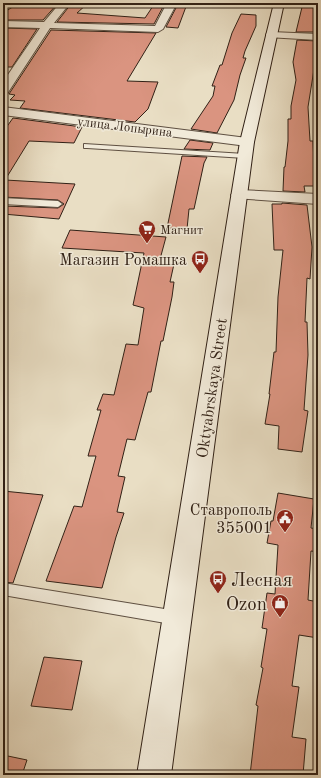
<svg xmlns="http://www.w3.org/2000/svg" width="321" height="778" font-family="'Old Standard TT',serif">
  <rect width="100%" height="100%" fill="#e9dec4"/>
  <filter id="stains"><feTurbulence type="fractalNoise" baseFrequency=".005" numOctaves="4"/><feColorMatrix values="0 0 0 0 .2 0 0 0 0 .09 0 0 0 0 .02 0 0 0 .5 -.17"/></filter>
  <radialGradient id="worn" r=".72"><stop offset=".6" stop-color="#630" stop-opacity="0"/><stop offset="1" stop-color="#630" stop-opacity=".3"/></radialGradient>
  <path fill="#da9480" stroke="#312116" d="M19 3H58L43 20H3V13Z
    M155 3H165L154 24 57 22 71 4H87L77 13 145 18Z
    M303 3H313L316 32H296Z
    M178 4H187L178 28 166 27Z
    M241 14 256 15V26L245 51 243 58H246L240 75 234 100 217 133 191 129 213 96 215 86H212L220 65H222L232 33Z
    M3 28 37 29 12 67H3Z
    M51 30 156 33 127 81 158 82 148 109 135 122 20 108 25 101 10 100 15 95 9 94Z
    M297 40 317 41 318 44 308 107 310 141H313L315 186H304L305 192 283 191 284 167H285L288 141V119H291V106L296 80 293 62Z
    M13 118 82 127 74 143 29 141 5 180 75 184 59 219 3 214V206L58 208 64 204 58 200 3 197V132Z
    M190 140 213 143 210 150 184 149Z
    M182 156 207 157 204 163 194 209H189L187 229 167 228Z
    M282 203 307 205 312 247 310 279 307 278 305 322H307L308 355 304 410 308 411 302 452 278 449 279 426 265 424 270 394H269L274 352H276L278 297 283 250H274L272 204H282Z
    M70 230 166 237 159 263 174 264 170 282H174L172 297 163 341H161L151 392H148L135 440 127 439 118 476 125 477 117 512 124 513 116 537 102 588 46 581 74 506 82 507 96 456H88L101 410H97L103 394 114 395 126 344 138 345 144 308 133 305 144 253 62 248Z
    M3 491 43 495 13 583 3 582Z
    M278 493 314 499 311 528 318 529V552L311 551 308 600 318 602V638L299 635 292 686 299 687 292 737 306 739 303 775H250L258 706 256 705 263 668 261 667 267 629 262 628 267 593 275 594 278 545 267 543 271 521H273Z
    M44 657 82 661 72 710 31 706Z
    M3 755 27 760 22 775H3Z"/>
  <g fill="none" stroke-linecap="round" stroke-linejoin="round">
    <defs>
      <path id="service" d="M84 144 245 154 249 156 245 158 87 148H84Z
        M3 198 58 201 62 204 58 207 3 204Z
        M3 583 177 611 183 613 185 618 183 623 177 625 3 595Z"/>
      <path id="minor" d="M60 3H70L54 23 155 26 167 3H177L163 29 158 32 50 28 7 94 3 95V82L40 28 3 27V21L44 22Z
        M3 107 247 138 252 139 254 142 252 145 247 146 3 115Z
        M239 190 318 194V204L234 198 231 195 234 192Z"/>
      <path id="tertiary" d="M271 32 318 34V40L267 37 266 35 267 33Z"/>
      <path id="secondary" d="M274 3H284L254 142 171 775H137L240 142Z"/>
    </defs>
    <use href="#service" stroke="#5f5042" stroke-width="2"/>
    <use href="#minor" stroke="#5f5042" stroke-width="2"/>
    <use href="#tertiary" stroke="#5f5042" stroke-width="2"/>
    <use href="#secondary" stroke="#312116" stroke-width="2"/>
    <use href="#service" fill="#f1ead9" fill-rule="evenodd"/>
    <use href="#minor" fill="#f1ead9" fill-rule="evenodd"/>
    <use href="#tertiary" fill="#f1ead9" fill-rule="evenodd"/>
    <use href="#secondary" fill="#f1ead9" fill-rule="evenodd"/>
  </g>
  <defs>
    <symbol id="supermarket-pin" viewBox="-11 -11 22 30"><path d="M0 17L-7.5 6A9.5 9.5 0 1 1 7.5 6Z" fill="#8f2418" stroke="#f1ead9"/><path d="M-6-5.5h2.5l.6 2H6L4.5 2H-2.5L-4.4-4H-6ZM-1.5 3.2a1.3 1.3 0 1 0 .1 0ZM3 3.2a1.3 1.3 0 1 0 .1 0Z" fill="#fff"/></symbol>
    <symbol id="bus-pin" viewBox="-11 -11 22 30"><path d="M0 17L-7.5 6A9.5 9.5 0 1 1 7.5 6Z" fill="#8f2418" stroke="#f1ead9"/><path d="M-5-6H5V4H4V6H2V4H-2V6H-4V4H-5ZM-3.5-4V0h7V-4ZM-3.5 1.2v1.5H-2V1.2ZM2 1.2v1.5H3.5V1.2Z" fill="#fff"/></symbol>
    <symbol id="civic-pin" viewBox="-11 -11 22 30"><path d="M0 17L-7.5 6A9.5 9.5 0 1 1 7.5 6Z" fill="#8f2418" stroke="#f1ead9"/><path d="M-.6-6.5H3V-4.5H.6V-3L4-1V1h2V6H-6V1h2V-1L-.6-3ZM-1.2 2.5V6h2.4V2.5Z" fill="#fff"/></symbol>
    <symbol id="shop-pin" viewBox="-11 -11 22 30"><path d="M0 17L-7.5 6A9.5 9.5 0 1 1 7.5 6Z" fill="#8f2418" stroke="#f1ead9"/><path d="M-5-2.5h2.3a2.7 3.5 0 0 1 5.4 0H5L5.5 6h-11ZM-1.5-2.5h3a1.5 2.3 0 0 0-3 0Z" fill="#fff"/></symbol>
  </defs>
  <g fill-rule="evenodd">
    <use href="#supermarket-pin" x="137" y="219" width="20" height="27"/>
    <use href="#bus-pin" x="190" y="249" width="20" height="27"/>
    <use href="#civic-pin" x="275" y="508" width="20" height="27"/>
    <use href="#bus-pin" x="208" y="569" width="20" height="27"/>
    <use href="#shop-pin" x="270" y="593" width="20" height="27"/>
  </g>
  <g text-anchor="middle" stroke-width="3" stroke-linejoin="round" paint-order="stroke">
    <g font-size="13" fill="#312116" stroke="#f1ead9">
      <text transform="translate(125 126) rotate(7)" y="5">улица Лопырина</text>
    </g>
    <g font-size="13" fill="#312116" stroke="#f1ead9" text-anchor="start">
      <text x="160" y="234">Магнит</text>
    </g>
    <g font-size="16" fill="#312116" stroke="#f1ead9" text-anchor="end">
      <text x="187" y="265">Магазин Ромашка</text>
      <text x="272" y="515">Ставрополь<tspan x="272" dy="18">355001</tspan></text>
    </g>
    <g font-size="16" fill="#312116" stroke="#f1ead9">
      <text transform="translate(211 388) rotate(-82)" y="6">Oktyabrskaya Street</text>
    </g>
    <g font-size="19" fill="#312116" stroke="#f1ead9" text-anchor="start">
      <text x="231" y="586">Лесная</text>
      <text x="267" y="610" text-anchor="end">Ozon</text>
    </g>
  </g>
  <rect width="321" height="778" fill="none" stroke="#e9dec4" stroke-width="16"/>
  <rect x="4" y="4" width="313" height="770" fill="none" stroke="#312116" stroke-width="2"/>
  <rect x="8" y="8" width="305" height="762" fill="none" stroke="#312116"/>
  <rect width="100%" height="100%" filter="url(#stains)"/>
  <rect width="100%" height="100%" fill="url(#worn)"/>
</svg>
